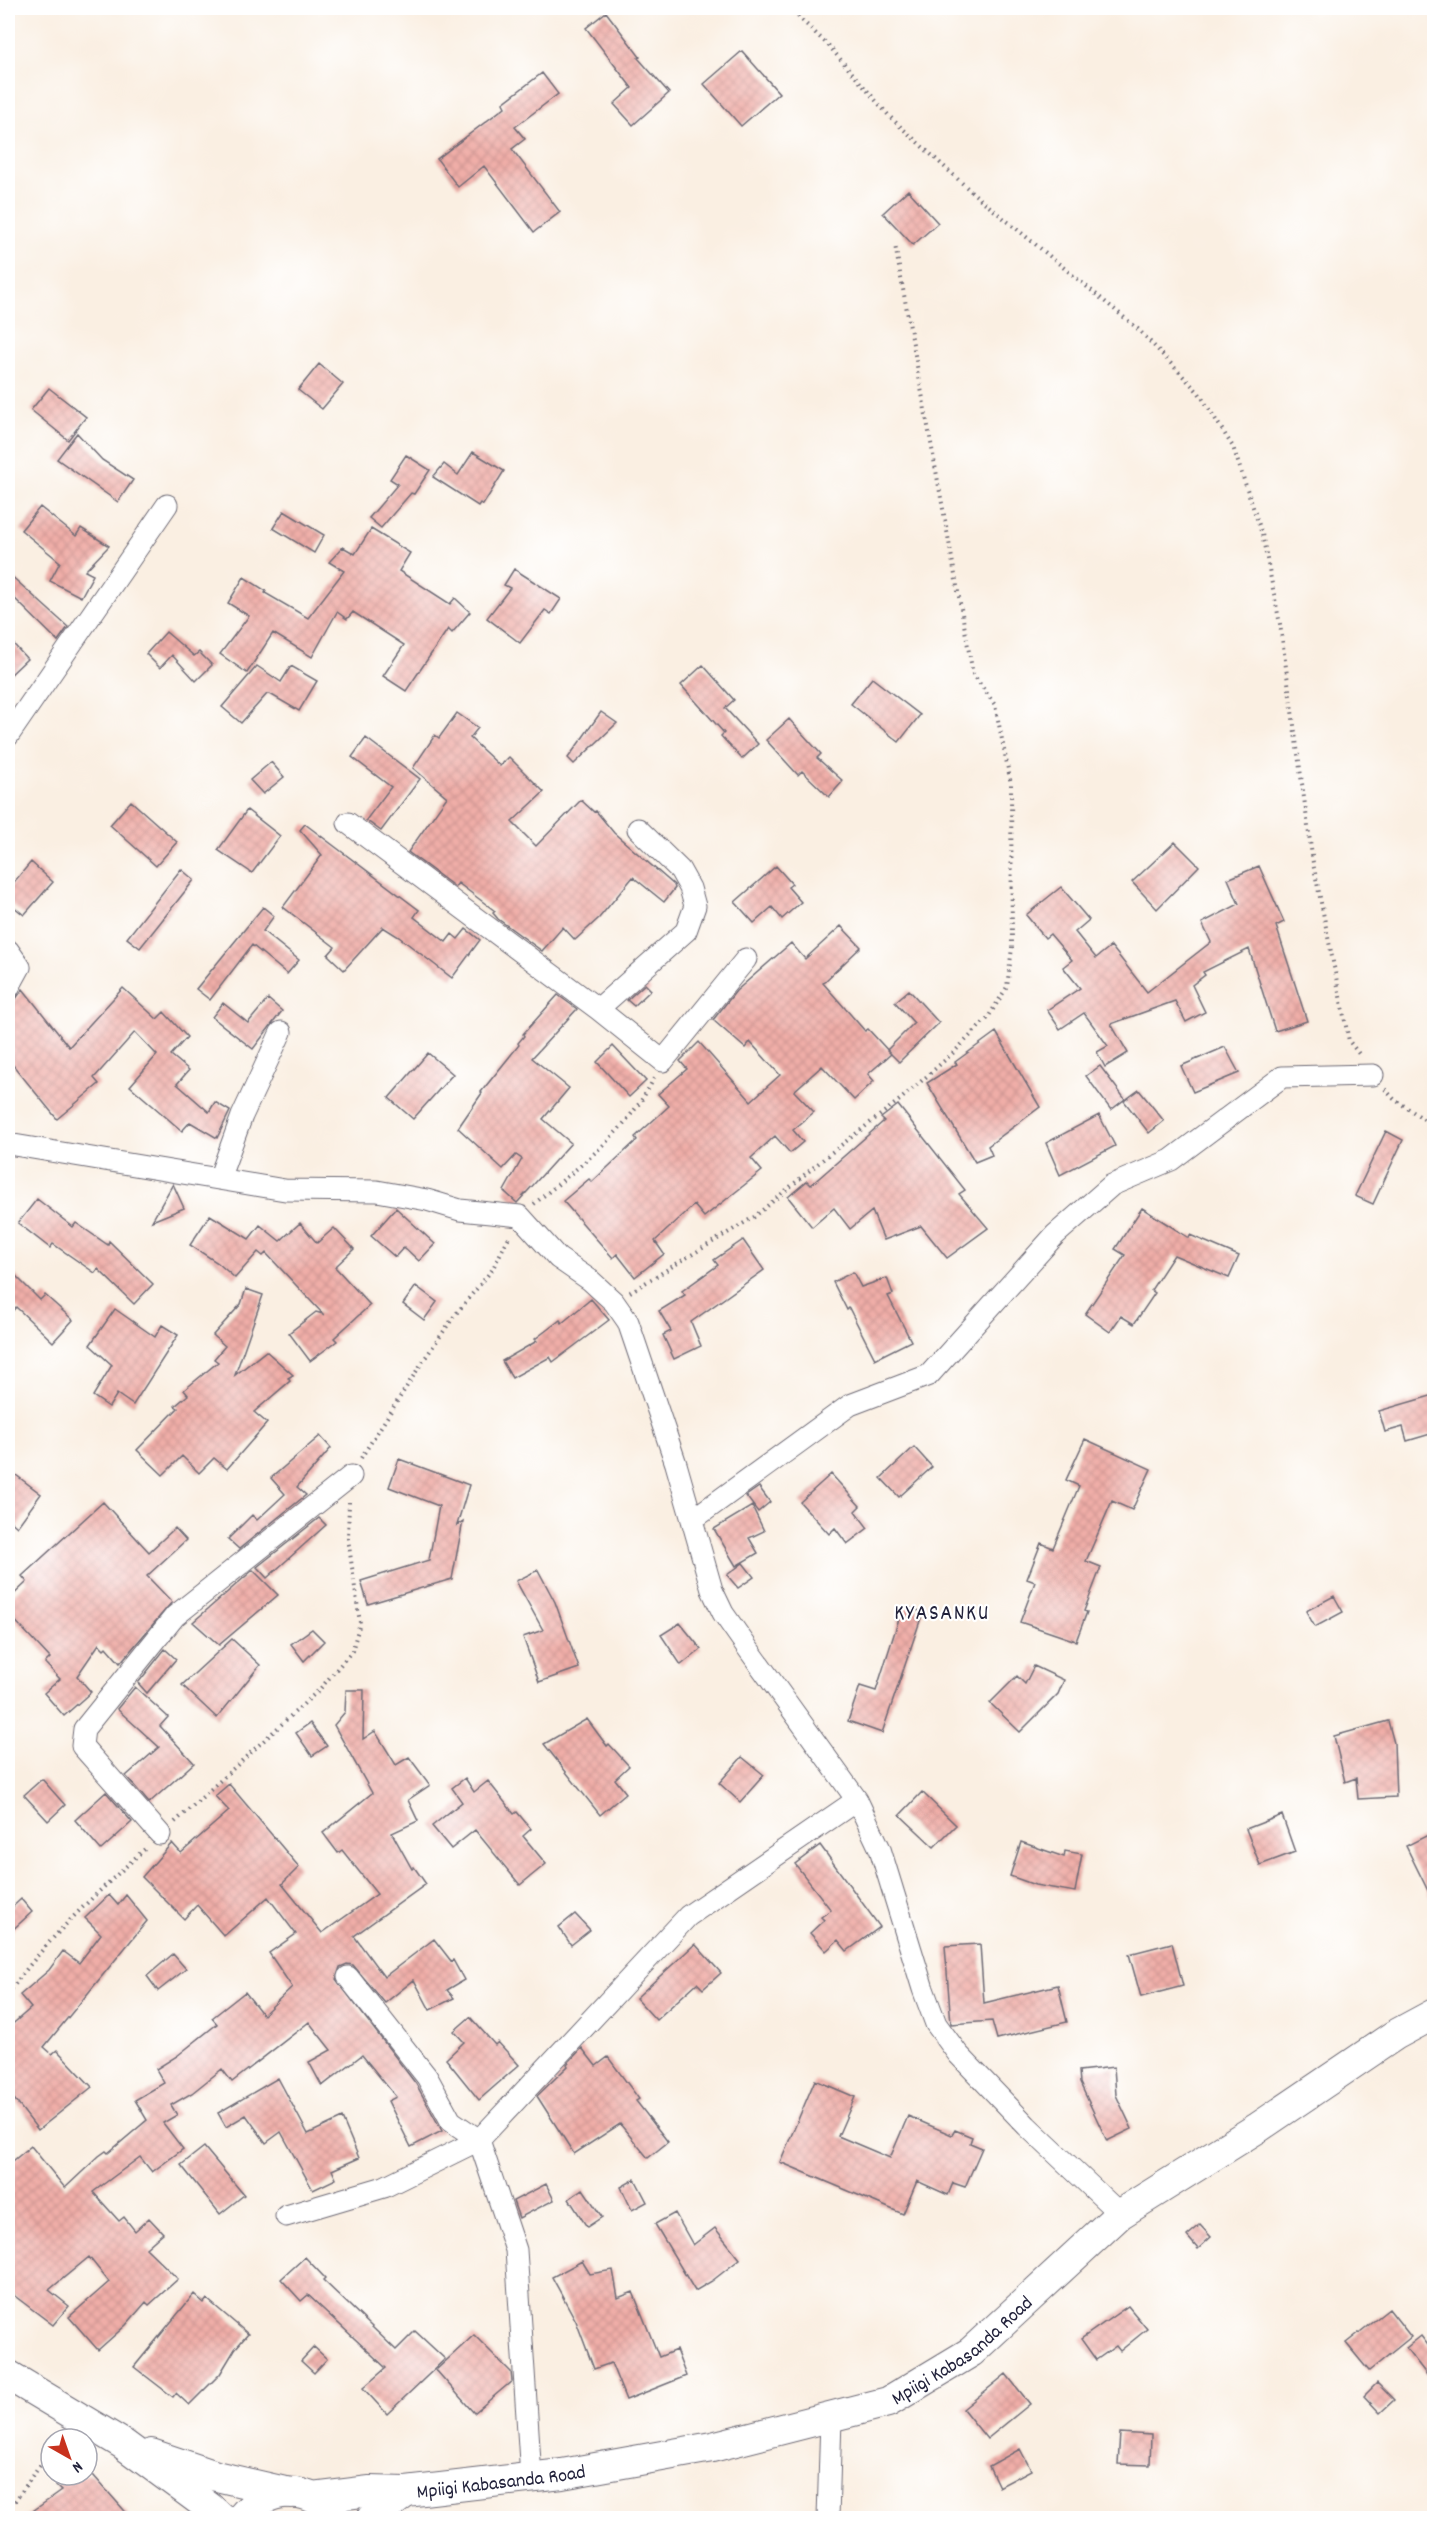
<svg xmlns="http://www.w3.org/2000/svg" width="1442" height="2526" font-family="Dekko,sans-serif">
  <defs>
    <pattern id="building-cross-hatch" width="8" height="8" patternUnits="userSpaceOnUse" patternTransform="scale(1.5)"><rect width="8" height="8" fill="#f0aea8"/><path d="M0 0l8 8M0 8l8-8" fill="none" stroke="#ce9592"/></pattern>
  </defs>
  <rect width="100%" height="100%" fill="#fff"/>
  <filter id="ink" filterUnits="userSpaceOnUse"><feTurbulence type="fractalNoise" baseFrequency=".0167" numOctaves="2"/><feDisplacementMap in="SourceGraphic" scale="12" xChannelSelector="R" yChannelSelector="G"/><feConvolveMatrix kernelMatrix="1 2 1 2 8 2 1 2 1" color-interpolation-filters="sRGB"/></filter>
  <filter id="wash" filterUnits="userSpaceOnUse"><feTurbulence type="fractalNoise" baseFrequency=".008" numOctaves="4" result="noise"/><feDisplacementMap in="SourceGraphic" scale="24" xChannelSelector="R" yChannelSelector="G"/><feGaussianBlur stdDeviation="1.35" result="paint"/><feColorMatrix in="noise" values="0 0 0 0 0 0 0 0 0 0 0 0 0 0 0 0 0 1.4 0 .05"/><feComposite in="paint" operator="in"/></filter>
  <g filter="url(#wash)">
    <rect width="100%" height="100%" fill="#faefe2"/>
    <g id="blocks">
      <path fill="url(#building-cross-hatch)" d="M606 12 640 57 638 58 669 93 633 125 614 104 632 88 586 28Z
        M742 51 779 93 741 126 704 84Z
        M542 73 558 94 515 127 525 139 512 149 560 212 534 232 484 166 458 187 437 159 505 107 503 103Z
        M908 190 938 223 913 245 883 213Z
        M319 364 343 384 322 409 298 390Z
        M49 388 86 417 68 440 31 410Z
        M77 433 102 460 133 480 118 502 57 459Z
        M473 452 504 471 483 505 480 503 478 506 433 477 444 464 458 475Z
        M406 455 430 470 414 494 411 493 381 528 369 518 398 484 390 479Z
        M40 507 76 536 81 528 109 546 85 571 93 575 81 597 50 581 60 562 21 530Z
        M284 511 324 535 314 553 273 528Z
        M371 529 410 553 399 571 450 604 455 598 470 612 452 633 448 629 406 691 383 676 404 645 353 612 347 619 337 612 312 657 273 633 247 673 220 654 249 616 228 603 244 577 266 591 265 593 308 618 344 571 329 562 343 547 355 554Z
        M514 569 561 599 551 614 545 610 520 643 487 618 510 588 504 585Z
        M8 573 68 627 58 641 8 592Z
        M166 632 194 656 199 652 212 665 196 681 172 655 160 668 146 654Z
        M8 638 27 659 8 677Z
        M703 665 734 700 725 708 758 744 742 759 721 736 724 733 681 685Z
        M257 666 281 682 291 666 317 681 299 711 270 694H267L241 723 222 707Z
        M872 678 920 715 899 742 851 704Z
        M601 712 617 723 574 764 568 758Z
        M457 713 478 728 470 738 500 766 509 757 544 792 512 822 536 846 581 800 594 812 596 811 614 833 674 885 675 888 664 902 633 877 599 918 575 940 563 927 542 951 498 919 493 913 495 911 458 883 455 887 408 852 447 797 413 768 435 735 439 738Z
        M789 719 821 754 817 758 843 781 829 797 802 771 798 775 766 740Z
        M366 738 420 779 381 831 366 820 391 787 352 757Z
        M271 762 284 777 263 794 250 780Z
        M131 801 177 842 156 866 110 825Z
        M247 810 280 836 252 873 218 850Z
        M305 824 419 910 414 917 446 942 452 934 458 939 466 929 480 940 452 978 399 937 383 927 344 970 328 955 335 947 283 907 322 855 300 830Z
        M1175 842 1199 866 1157 909 1132 882Z
        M31 862 53 882 24 915 8 902V889Z
        M776 866 792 884 788 887 801 902 782 919 772 907 754 923 735 902Z
        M1259 866 1284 922 1276 926 1307 1021 1275 1031 1249 949 1203 972 1205 975 1192 985 1205 1012 1186 1022 1175 1001 1111 1024 1128 1053 1105 1067 1097 1052 1108 1046 1084 1013 1060 1029 1047 1010 1080 988 1063 967 1072 960 1050 934 1045 938 1026 915 1061 887 1089 920 1075 932 1096 958 1111 946 1147 992 1211 942 1202 923 1239 904 1228 879Z
        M181 869 194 880 140 948 127 938Z
        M263 907 274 916 263 931 299 960 287 974 252 945 210 1000 196 989Z
        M841 926 861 947 823 983 865 1031 868 1029 891 1054 868 1074 874 1081 854 1100 822 1066 794 1091 814 1112 793 1130 803 1142 790 1153 775 1136 751 1158 762 1171 704 1217 694 1205 655 1241 664 1254 635 1277 617 1254 613 1258 563 1201 589 1179 592 1182 637 1140 635 1137 669 1106 658 1094 687 1069 680 1061 699 1042 751 1101 780 1075 750 1042 745 1048 713 1020 736 991 791 943 805 959Z
        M645 984 651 990 634 1006 627 1000Z
        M123 988 157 1019 164 1012 187 1037 171 1055 189 1070 177 1084 209 1112 215 1102 230 1111 217 1138 190 1122 182 1131 130 1086 157 1055 135 1032 94 1078 99 1084 57 1119 8 1059V1002L15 1000 23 989 69 1047Z
        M909 990 939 1023 899 1062 887 1050 914 1023 895 1002Z
        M558 995 577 1009 532 1058 569 1088 543 1119 571 1143 517 1203 504 1191 522 1159 516 1155 503 1169 458 1128 482 1093 481 1092 519 1045 518 1043 524 1036 523 1034Z
        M268 999 282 1011 253 1049 212 1017 223 1003 248 1023Z
        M996 1032 1040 1107 988 1146 992 1155 975 1162 927 1083 957 1064 955 1062Z
        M613 1046 646 1081 629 1097 597 1062Z
        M1225 1047 1239 1073 1193 1092 1181 1066Z
        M428 1053 453 1074 413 1119 389 1098Z
        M1100 1066 1125 1099 1111 1110 1086 1076Z
        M1139 1090 1164 1121 1149 1133 1124 1101Z
        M898 1105 965 1190 959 1194 988 1228 947 1258 921 1226 884 1240 872 1211 850 1229 834 1208 812 1227 788 1197 807 1181 811 1185 884 1121 881 1118Z
        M1099 1115 1115 1146 1060 1175 1046 1143Z
        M1386 1131 1403 1140 1373 1204 1355 1196Z
        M173 1184 184 1208 152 1221Z
        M37 1199 73 1227 76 1223 108 1245 109 1241 153 1284 134 1304 98 1269 95 1273 53 1244 50 1248 18 1223Z
        M396 1208 435 1244 419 1261 404 1247 395 1257 371 1236Z
        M1142 1208 1189 1238 1190 1235 1239 1256 1229 1278 1174 1255 1151 1290 1155 1293 1134 1324 1121 1316 1110 1332 1085 1314 1125 1255 1115 1249Z
        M210 1215 249 1239 260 1225 280 1241 300 1223 317 1243 334 1228 354 1249 335 1267 370 1305 334 1338 337 1341 310 1361 289 1333 316 1312 323 1314 266 1253 263 1256 258 1252 235 1278 218 1263 190 1245Z
        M743 1240 764 1270 691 1322 701 1346 674 1359 663 1335 671 1331 659 1311 685 1295 682 1291 718 1265 714 1260Z
        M8 1268 40 1300 45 1295 73 1320 53 1342 16 1307 8 1316Z
        M853 1272 861 1287 887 1278 893 1294 888 1296 911 1341 875 1359 849 1308 847 1310 833 1282Z
        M416 1286 437 1302 424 1320 403 1304Z
        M246 1289 263 1295 235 1375 266 1351 293 1375 288 1378 290 1381 254 1412 267 1423 227 1469 214 1458 199 1473 182 1456 163 1475 137 1450 178 1408 175 1406 188 1395 184 1390 218 1362 214 1359 225 1346 213 1335 241 1304Z
        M591 1299 609 1320 553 1362 550 1357 512 1378 502 1361 537 1341 535 1339 560 1320 562 1323Z
        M115 1309 155 1337 162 1325 178 1335 133 1405 117 1394 109 1407 93 1396 112 1365 90 1345Z
        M1434 1395V1433L1407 1441 1403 1427 1385 1432 1379 1411Z
        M320 1436 331 1448 297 1487 306 1495 239 1549 228 1539 252 1515 257 1520 285 1494 271 1478Z
        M1085 1439 1151 1469 1132 1510 1112 1501 1086 1561 1101 1567 1084 1611 1087 1612 1076 1641 1020 1622 1035 1582 1027 1579 1041 1543 1053 1548 1079 1486 1066 1480Z
        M914 1447 932 1467 899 1497 881 1478Z
        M399 1459 469 1485 457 1525 463 1521 452 1579 368 1604 361 1581 429 1560 439 1506 389 1487Z
        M8 1469 41 1494 17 1527 8 1519Z
        M831 1474 860 1506 855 1511 868 1528 847 1544 835 1528 829 1534 800 1502Z
        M759 1487 770 1502 758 1512 746 1496Z
        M103 1502 149 1552 175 1528 186 1540 147 1576 172 1602 120 1663 106 1647 104 1649 99 1644 77 1676 91 1692 64 1716 44 1693 60 1679 45 1663 50 1658 8 1613V1600L27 1582 22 1576Z
        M752 1506 764 1531 749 1538 758 1553 736 1566 714 1529Z
        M319 1518 326 1525 267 1578 257 1567Z
        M743 1563 754 1577 738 1588 727 1575Z
        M253 1570 278 1595 219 1645 193 1622Z
        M538 1570 555 1602 579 1668 539 1682 523 1637 543 1630 516 1581Z
        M1334 1596 1343 1612 1315 1627 1306 1611Z
        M903 1606 923 1612 882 1733 848 1721 860 1686 876 1691Z
        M680 1623 701 1649 681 1665 661 1635Z
        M312 1629 324 1641 304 1661 291 1644Z
        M232 1639 260 1665 217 1718 182 1685Z
        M165 1649 176 1659 147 1693 138 1683Z
        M1034 1666 1064 1680 1058 1694 1020 1732 990 1703 1017 1676 1025 1684Z
        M135 1687 168 1717 160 1726 194 1763 149 1803 126 1776 159 1747 117 1709Z
        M346 1690H364L363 1739 375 1731 396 1765 409 1757 430 1785 408 1800 418 1821 392 1833 412 1869 414 1867 426 1884 354 1936 384 1977 434 1939 451 1961 453 1960 464 1980 447 1990 454 1998 430 2010 414 1980 385 2003 353 1965 347 1964 340 1967 336 1979 416 2084 442 2131 411 2147 388 2101 396 2097 362 2055 322 2086 309 2062 331 2050 309 2022 232 2082 222 2069 192 2093 171 2105 177 2115 163 2123 183 2149 152 2172 140 2157 93 2192 119 2221 124 2217 135 2231 149 2218 163 2233 146 2248 178 2279 149 2305 146 2302 126 2325 98 2350 69 2317 109 2282 89 2257 49 2290 69 2306 53 2325 8 2291V2165L31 2146 65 2188 99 2156 106 2151 108 2153 147 2120 135 2100 164 2083 156 2069 177 2056 217 2024 212 2018 245 1992 263 2015 292 1987 269 1953 296 1934 268 1897 224 1936 197 1905 184 1919 142 1877 172 1843 181 1853 229 1811 215 1796 229 1784 299 1867 282 1884 322 1933 377 1894 342 1850 338 1853 323 1833 372 1793 334 1725 345 1712Z
        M587 1719 607 1746 609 1744 629 1766 615 1779 626 1793 600 1815 544 1744Z
        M1388 1721 1394 1743 1396 1797 1358 1799 1356 1778 1345 1782 1334 1736Z
        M310 1723 327 1746 312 1756 296 1733Z
        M742 1757 764 1775 740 1802 719 1783Z
        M465 1778 474 1792 488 1781 514 1814 517 1812 531 1829 523 1836 546 1864 520 1885 475 1830 451 1849 432 1826 462 1802 452 1788Z
        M42 1779 65 1805 48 1821 24 1795Z
        M106 1792 132 1822 101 1850 75 1820Z
        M922 1792 956 1825 934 1847 900 1815Z
        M1282 1815 1295 1852 1260 1865 1246 1829Z
        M1430 1834 1434 1844V1903L1406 1846Z
        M1021 1842 1064 1857 1065 1851 1082 1854 1075 1892 1035 1885 1010 1876Z
        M820 1845 880 1927 847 1951 838 1940 826 1951 810 1933 824 1920 821 1917 831 1910 795 1864Z
        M109 1895 118 1905 126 1895 147 1921 44 2047 52 2054 57 2050 92 2087 38 2130 8 2091V2028L31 2008 20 1995 49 1970 63 1951 79 1963 101 1934 85 1918Z
        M21 1899 32 1912 8 1934V1911Z
        M575 1914 590 1930 571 1945 559 1927Z
        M1172 1943 1183 1986 1141 1997 1129 1954Z
        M695 1944 721 1973 703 1989 697 1983 656 2020 636 1998Z
        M980 1944 984 2003 1058 1985 1067 2022 997 2039 992 2021 951 2024 945 1946Z
        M173 1954 186 1969 158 1991 147 1976Z
        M470 2017 495 2045 498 2042 519 2065 479 2100 446 2059 464 2042 454 2031Z
        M582 2048 596 2066 608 2057 639 2099 636 2101 668 2142 648 2158 620 2124 574 2154 537 2096 568 2066 567 2064Z
        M1114 2067 1116 2095 1132 2129 1107 2141 1080 2083 1079 2071Z
        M278 2078 308 2134 342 2118 359 2158 332 2170 336 2179 313 2190 281 2132 266 2143 246 2115 226 2127 218 2113Z
        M815 2080 855 2097 838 2136 890 2158 908 2116 952 2135 955 2130 972 2137 970 2143 982 2148 965 2187 953 2183 948 2195 917 2181 903 2214 780 2162Z
        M204 2147 244 2195 220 2214 181 2165Z
        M635 2179 647 2202 632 2210 621 2187Z
        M546 2184 554 2200 519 2218 513 2201Z
        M583 2189 602 2217 587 2227 569 2199Z
        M675 2213 693 2245 715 2228 740 2259 712 2281 695 2291 655 2224Z
        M1200 2225 1211 2237 1198 2249 1187 2236Z
        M305 2257 325 2278 323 2280 396 2350 415 2331 445 2359 387 2414 363 2388 386 2368 308 2295 301 2301 281 2279Z
        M582 2261 590 2274 613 2270 618 2298 633 2292 659 2357 676 2350 686 2376 626 2400 611 2363 594 2369 576 2321 552 2277Z
        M194 2294 204 2303 207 2299 248 2334 235 2349 220 2374 189 2405 176 2393 173 2397 134 2367Z
        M1128 2306 1147 2329 1120 2351 1116 2346 1096 2360 1081 2339Z
        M1389 2309 1411 2337 1369 2371 1346 2343Z
        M474 2335 511 2372 512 2381 474 2413 436 2370Z
        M1421 2336 1434 2353V2384L1406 2348Z
        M314 2347 327 2359 314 2373 301 2361Z
        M1006 2374 1030 2404 987 2439 963 2409Z
        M1377 2383 1394 2400 1380 2413 1364 2396Z
        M1120 2433 1151 2435 1150 2465 1118 2464Z
        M1020 2449 1031 2470 999 2487 989 2466Z
        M69 2475H93L131 2518H23L61 2491 56 2486Z"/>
    </g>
  </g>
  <g filter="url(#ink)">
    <use href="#blocks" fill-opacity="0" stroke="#6e6a75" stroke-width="1.5"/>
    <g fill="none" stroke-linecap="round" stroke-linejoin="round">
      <defs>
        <path id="street" d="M8 736 167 505
          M348 823 598 1009 663 1061 746 959
          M8 950 20 967 8 989
          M598 1009 686 931 695 906 690 888 680 870 638 829
          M8 1144 285 1190 377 1191 427 1200 460 1210 520 1216 558 1258 590 1280 614 1302 628 1322 676 1464 712 1590 723 1613 749 1650 857 1800 880 1849 923 1989 936 2024 958 2054 1027 2126 1120 2214
          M219 1179 242 1116 281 1032
          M692 1520 850 1405 929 1375 1055 1235 1112 1185 1171 1160 1282 1077 1373 1075
          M160 1834 82 1746 84 1729 175 1616 351 1476
          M348 1977 427 2077 451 2121 479 2140 516 2250 531 2477
          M286 2216 384 2187 479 2140 688 1916 857 1800
          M828 2518 831 2418"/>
        <g id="secondary">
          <path d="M8 2375 123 2444 210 2508 221 2518"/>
          <path d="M151 2454 216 2476 290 2493"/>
          <path id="s1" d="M313 2498 370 2491 406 2492 562 2474 712 2447 888 2402 971 2352 1120 2214 1259 2127 1395 2035 1434 2014"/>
          <path d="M241 2518C267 2486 310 2482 335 2518"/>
          <path d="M372 2518 406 2492"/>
        </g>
      </defs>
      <use href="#street" stroke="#6e6a75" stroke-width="23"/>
      <use href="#secondary" stroke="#6e6a75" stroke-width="32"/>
      <path stroke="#6e6a75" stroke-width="4" stroke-dasharray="1.5 4.5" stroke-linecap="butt" d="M789 8 829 46 890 117 973 193 1137 328 1199 393 1233 447 1262 534 1280 624 1313 863 1349 1041 1359 1054
        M1385 1089 1394 1099 1434 1126
        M534 1204C579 1166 627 1133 654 1078
        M630 1292 754 1217 827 1156 901 1099 953 1053 987 1019 1007 987 1012 948 1011 784 995 705 973 674 895 245
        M361 1458 423 1361 455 1315 492 1270 510 1235
        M175 1822 320 1689 352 1651 360 1623 348 1539 349 1502
        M8 1994C47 1938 97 1893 147 1847
        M8 2511 51 2450"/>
      <use href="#street" stroke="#fff" stroke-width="21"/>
      <use href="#secondary" stroke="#fff" stroke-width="30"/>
    </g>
  </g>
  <g text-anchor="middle" stroke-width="4.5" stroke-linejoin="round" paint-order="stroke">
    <g font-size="20" fill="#22223b" stroke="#fff">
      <text dy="7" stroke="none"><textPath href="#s1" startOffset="675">Mpiigi Kabasanda Road</textPath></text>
      <text dy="7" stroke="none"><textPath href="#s1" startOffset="189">Mpiigi Kabasanda Road</textPath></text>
    </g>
    <g font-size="22" letter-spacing="1.5" fill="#22223b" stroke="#fff">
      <text x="942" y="1619">KYASANKU</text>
    </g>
  </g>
  <rect width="1442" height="2526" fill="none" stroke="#fff" stroke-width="30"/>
  <g transform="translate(69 2457) rotate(140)"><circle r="28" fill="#ffffff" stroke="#a7a7b1" stroke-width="1.5"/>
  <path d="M0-4.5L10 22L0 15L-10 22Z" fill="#c8321e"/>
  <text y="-9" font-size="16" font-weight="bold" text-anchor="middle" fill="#22223b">N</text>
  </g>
</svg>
